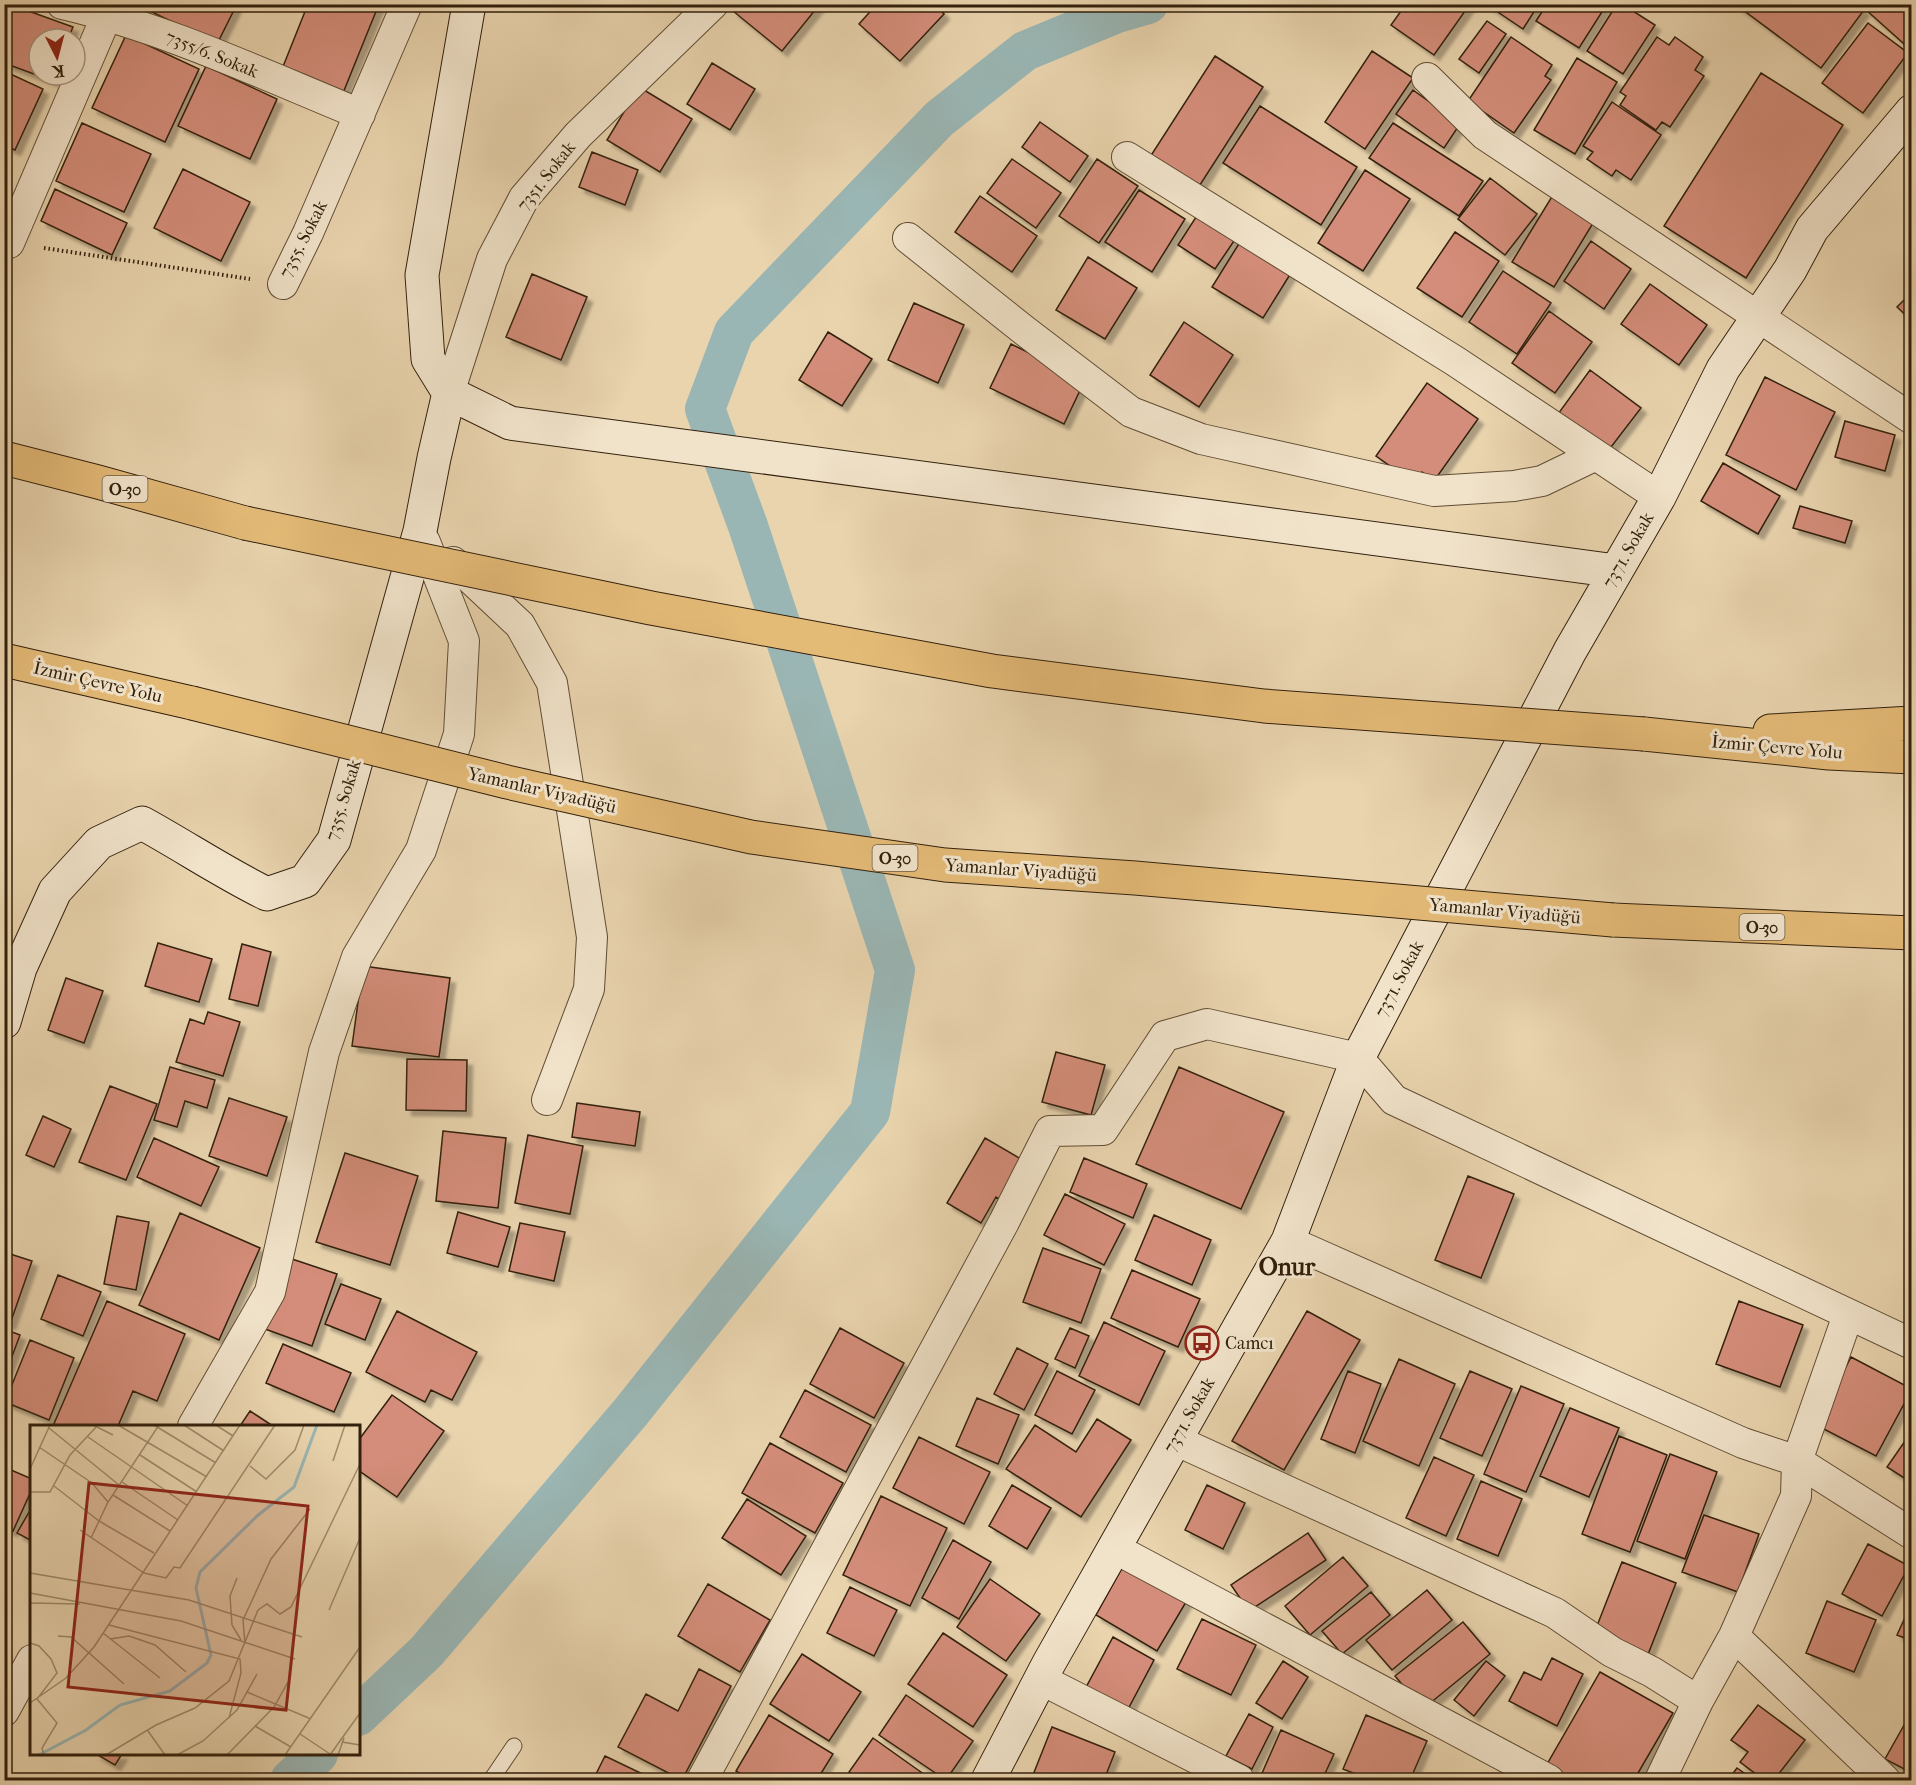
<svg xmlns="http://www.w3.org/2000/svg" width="1916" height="1785" font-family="'IM FELL French Canon',serif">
  <defs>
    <filter id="shadow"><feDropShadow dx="5.5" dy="5.5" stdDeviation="1.5" flood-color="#0004"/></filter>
  </defs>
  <rect width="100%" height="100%" fill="#e9d4ae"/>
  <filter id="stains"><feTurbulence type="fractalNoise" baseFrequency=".00333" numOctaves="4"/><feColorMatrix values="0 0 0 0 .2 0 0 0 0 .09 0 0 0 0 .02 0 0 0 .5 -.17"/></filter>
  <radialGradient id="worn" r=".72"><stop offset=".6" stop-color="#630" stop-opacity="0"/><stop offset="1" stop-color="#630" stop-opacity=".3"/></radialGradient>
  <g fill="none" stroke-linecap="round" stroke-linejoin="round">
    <path stroke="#9ab6b4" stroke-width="40" d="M358 1716 426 1652 630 1413 870 1112 895 970 748 526 705 409 734 332 939 119 1025 51 1117 13 1148 4
      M290 1780 318 1754"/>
  </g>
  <path fill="#d48d7a" stroke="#32200c" stroke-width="1.5" filter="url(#shadow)" d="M4 4H9L73 27 68 39H39V75H55L53 81 4 63Z
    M151 4H237L217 44 148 10Z
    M308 4H379L343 93 282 69Z
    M739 4H820L782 51 733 11Z
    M877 4H935L944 14 900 61 859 24Z
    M1406 4H1470L1434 55 1391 25Z
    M1486 4H1539L1523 29Z
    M1547 4H1607L1579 48 1536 21Z
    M1617 4H1622L1655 25 1623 74 1587 51Z
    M1735 4H1856L1864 10 1821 68Z
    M1869 4H1912V51L1865 9Z
    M1487 21 1506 34 1479 73 1459 59Z
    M1868 23 1908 53 1863 113 1822 83Z
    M126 35 199 69 165 142 92 108Z
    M1511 37 1552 65 1545 76 1551 80 1514 133 1468 101Z
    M1657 37 1669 45 1675 37 1703 57 1695 70 1704 76 1670 127 1662 122 1656 130 1620 105 1626 96 1620 92Z
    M1372 51 1413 78 1365 149 1325 122Z
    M1215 56 1263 87 1198 188 1150 157Z
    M1577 58 1617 82 1575 154 1534 130Z
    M712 63 755 89 730 130 687 104Z
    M206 66 277 99 250 159 178 126Z
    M4 71 43 89 15 150 4 145Z
    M1761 73 1843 125 1746 278 1664 226Z
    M639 87 692 119 660 172 607 140Z
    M1413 90 1460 124 1444 148 1396 114Z
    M1612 102 1661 135 1631 180 1616 170 1612 176 1587 159 1593 152 1583 146Z
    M1260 106 1357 167 1321 225 1223 163Z
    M1040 122 1088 156 1070 182 1022 147Z
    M82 123 151 154 124 212 56 181Z
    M1393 123 1483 181 1459 216 1369 158Z
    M592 152 638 170 625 205 579 187Z
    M1012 159 1061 193 1036 228 987 193Z
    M1097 159 1138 186 1099 243 1059 216Z
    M183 169 250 202 221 261 154 228Z
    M1365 170 1410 199 1363 271 1318 243Z
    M1490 178 1537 214 1505 255 1458 219Z
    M55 189 127 223 112 255 41 221Z
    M1139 190 1185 219 1152 272 1105 242Z
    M1556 190 1598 215 1554 287 1512 262Z
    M980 196 1037 236 1012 272 955 232Z
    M1198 214 1236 238 1215 269 1178 245Z
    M1455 232 1499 261 1462 317 1417 288Z
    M1591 241 1631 269 1604 309 1564 281Z
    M1240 242 1291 273 1263 318 1212 287Z
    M1088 257 1137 288 1105 339 1056 310Z
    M1503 271 1551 303 1517 354 1469 322Z
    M532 274 587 297 561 360 506 337Z
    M1650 284 1707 325 1679 365 1621 324Z
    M1912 292V321L1897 307Z
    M914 303 964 325 938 383 888 360Z
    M1549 311 1592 342 1555 393 1512 363Z
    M1184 322 1233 355 1199 407 1150 375Z
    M828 332 872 359 842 406 799 380Z
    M1011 344 1085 380 1064 424 990 388Z
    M1590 370 1641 408 1608 451 1558 414Z
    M1765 377 1835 412 1796 490 1726 455Z
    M1427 383 1478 419 1434 481 1422 472 1414 483 1376 456Z
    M1845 421 1895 435 1885 471 1835 457Z
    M1723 463 1780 496 1758 534 1701 501Z
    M1800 506 1852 521 1845 543 1793 528Z
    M158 943 212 959 199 1002 145 986Z
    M242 944 271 952 258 1006 229 999Z
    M363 966 450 978 439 1057 352 1046Z
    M66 978 103 991 84 1043 48 1030Z
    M208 1012 240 1022 223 1076 176 1062 190 1019 204 1024Z
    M1056 1052 1105 1065 1091 1115 1042 1102Z
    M407 1059 467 1060 466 1111 406 1110Z
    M170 1067 215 1080 207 1108 185 1101 177 1127 154 1120Z
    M1179 1067 1284 1112 1241 1209 1136 1164Z
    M110 1086 157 1104 126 1180 79 1162Z
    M229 1098 287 1117 267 1176 209 1156Z
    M577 1103 640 1112 635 1146 572 1137Z
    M43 1116 71 1129 54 1167 26 1155Z
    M443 1131 506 1138 498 1208 436 1201Z
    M528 1135 583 1146 570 1214 515 1203Z
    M154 1138 219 1167 201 1206 137 1177Z
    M985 1138 1031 1165 1007 1204 996 1197 981 1223 947 1203Z
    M345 1153 418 1176 390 1265 316 1242Z
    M1084 1158 1147 1184 1133 1218 1070 1192Z
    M1468 1176 1514 1194 1481 1278 1435 1260Z
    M1065 1194 1125 1224 1104 1265 1044 1235Z
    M458 1212 510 1227 498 1267 447 1253Z
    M180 1213 260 1248 219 1340 139 1305Z
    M1154 1215 1211 1240 1192 1285 1135 1260Z
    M117 1216 149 1222 136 1290 104 1284Z
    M520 1223 565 1232 554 1281 509 1271Z
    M1043 1248 1101 1269 1081 1323 1023 1302Z
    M4 1252 32 1261 10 1324 4 1322Z
    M289 1258 337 1274 312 1346 265 1329Z
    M1132 1270 1200 1299 1178 1347 1111 1318Z
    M58 1275 101 1292 83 1336 41 1319Z
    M341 1284 381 1299 365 1340 325 1324Z
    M107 1301 185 1334 157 1401 133 1391 118 1426H53Z
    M1739 1301 1803 1325 1780 1387 1716 1364Z
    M397 1311 477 1352 452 1400 431 1390 425 1402 366 1372Z
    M1307 1311 1360 1340 1284 1470 1232 1441Z
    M1104 1322 1165 1351 1139 1405 1079 1376Z
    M840 1328 904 1363 874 1418 810 1384Z
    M1070 1328 1089 1336 1075 1368 1055 1359Z
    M4 1329 20 1335 4 1378Z
    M30 1340 74 1358 49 1420 5 1402Z
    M283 1344 351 1373 334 1412 266 1383Z
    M1017 1348 1048 1364 1024 1410 994 1394Z
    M1851 1357 1912 1389 1876 1456 1816 1425Z
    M1399 1359 1455 1384 1419 1466 1363 1441Z
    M1057 1371 1095 1390 1072 1434 1035 1415Z
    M1348 1371 1381 1384 1355 1453 1321 1439Z
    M1470 1371 1512 1389 1482 1456 1440 1438Z
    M1521 1386 1564 1404 1526 1492 1484 1474Z
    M805 1390 871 1425 846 1472 780 1437Z
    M392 1395 444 1431 397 1497 358 1470V1441Z
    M977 1398 1019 1415 998 1464 956 1446Z
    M1570 1408 1619 1428 1589 1497 1540 1476Z
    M250 1411 273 1426H240Z
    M1097 1419 1131 1440 1081 1517 1006 1469 1035 1425 1076 1452Z
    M1912 1431V1483L1887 1467Z
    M1619 1436 1667 1455 1630 1552 1582 1534Z
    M919 1437 990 1472 964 1524 893 1488Z
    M770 1443 843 1483 815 1533 742 1493Z
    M1670 1454 1717 1472 1685 1559 1637 1541Z
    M1434 1457 1474 1475 1446 1536 1406 1518Z
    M4 1467 32 1479V1489L13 1531 4 1528Z
    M1481 1481 1522 1499 1498 1556 1457 1539Z
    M1012 1485 1051 1508 1027 1549 989 1526Z
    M1207 1485 1245 1503 1223 1549 1185 1530Z
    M881 1496 947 1528 910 1606 843 1575Z
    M747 1499 806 1536 781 1575 722 1538Z
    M32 1507V1541L17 1533Z
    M1704 1515 1759 1534 1738 1592 1682 1572Z
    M1308 1533 1326 1560 1249 1611 1231 1585Z
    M953 1540 991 1562 959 1619 922 1598Z
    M1868 1544 1909 1566 1882 1616 1842 1594Z
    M1343 1557 1368 1586 1310 1635 1285 1606Z
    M1126 1561 1189 1597 1157 1651 1096 1615Z
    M1622 1562 1676 1583 1647 1657 1593 1636Z
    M990 1579 1040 1614 1006 1661 957 1627Z
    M708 1584 770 1620 740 1672 678 1636Z
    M850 1587 897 1610 874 1656 827 1633Z
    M1427 1590 1452 1620 1392 1670 1366 1640Z
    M1371 1592 1390 1615 1342 1654 1322 1631Z
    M1827 1601 1876 1620 1854 1672 1806 1653Z
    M1912 1602V1641L1897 1635Z
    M1202 1619 1256 1645 1231 1695 1177 1669Z
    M1463 1622 1490 1654 1423 1709 1395 1676Z
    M943 1633 1007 1675 973 1727 908 1684Z
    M1113 1637 1154 1660 1126 1713 1084 1691Z
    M802 1654 861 1692 829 1741 770 1704Z
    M1552 1658 1583 1674 1557 1726 1509 1701 1524 1672 1541 1680Z
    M1283 1661 1308 1677 1282 1719 1256 1703Z
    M1486 1661 1505 1676 1474 1716 1454 1700Z
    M699 1669 731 1686 682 1780 618 1747 646 1694 678 1711Z
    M1600 1672 1673 1713 1634 1780H1572L1546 1766Z
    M906 1695 973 1741 946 1780 879 1735Z
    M1758 1705 1805 1740 1774 1780H1764L1740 1762 1748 1752 1731 1740Z
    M1912 1711V1773L1885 1759Z
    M1249 1714 1273 1727 1252 1769 1226 1756Z
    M769 1715 833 1754 817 1780H751L736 1771Z
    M1366 1715 1427 1741 1410 1780H1371L1343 1769Z
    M1052 1727 1115 1752 1104 1780H1031Z
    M1281 1730 1334 1754 1322 1780H1259Z
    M873 1738 932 1780H861L849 1772Z
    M96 1754H122L115 1765Z
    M605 1756 655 1780H593Z
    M1737 1768 1754 1780H1728Z
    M1179 1774 1193 1780H1175Z"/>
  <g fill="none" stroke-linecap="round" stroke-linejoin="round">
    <defs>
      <path id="lane" d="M491 1780 514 1746"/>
      <path id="street" d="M62 4C165 28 262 74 360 114
        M1427 78 1485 135 1912 419
        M1127 157 1455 361 1659 497
        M908 238 1025 331 1131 412 1201 439 1434 491 1514 486 1542 481 1596 455
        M9 243 107 15 115 4
        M283 284 308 233 407 4
        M449 393 492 259 524 198 578 135 713 4
        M453 562 520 625 552 683 592 937 589 989 547 1100
        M1288 1241 1743 1443 1797 1461 1912 1534
        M193 1426 270 1292 324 1052 357 957 421 850 459 734 464 641 425 542
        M1175 1440 1555 1613 1612 1652 1652 1672 1698 1701
        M1114 1548 1549 1780
        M1734 1636 1885 1780
        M1040 1679 1239 1780
        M4 1711 32 1660
        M702 1780 1004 1222 1050 1131 1103 1130 1165 1036 1207 1024 1358 1058 1394 1100 1912 1344
        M1660 1780 1698 1701 1734 1636 1796 1496 1797 1461 1848 1315"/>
      <path id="secondary" d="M469 4 422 275 428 359 449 393 510 423 1616 571
        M4 1022 20 968 55 891 99 843 142 823C184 846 224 873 267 894L305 881 334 840 420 531 434 458 449 393
        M988 1780 1049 1663 1288 1241 1358 1058 1570 651 1659 497 1723 369 1790 270 1812 229 1912 111"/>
      <path id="highway" d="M4 458 98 482 245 523
        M4 660 192 703
        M1770 731 1912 723
        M1644 734 1829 753 1912 757
        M1613 920 1912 933"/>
    </defs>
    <use href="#lane" stroke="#604d34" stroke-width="17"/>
    <use href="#street" stroke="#604d34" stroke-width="32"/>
    <use href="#secondary" stroke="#32200c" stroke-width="35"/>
    <use href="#highway" stroke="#32200c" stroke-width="35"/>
    <path stroke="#32200c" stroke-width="4" stroke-dasharray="1.5 3" stroke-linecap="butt" d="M44 248 250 279"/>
    <use href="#lane" stroke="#f1e3ca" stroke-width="15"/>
    <use href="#street" stroke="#f1e3ca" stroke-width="30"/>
    <use href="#secondary" stroke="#f1e3ca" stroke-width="33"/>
    <use href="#highway" stroke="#e4ba77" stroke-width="33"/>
    <defs>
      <path id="highway-bridge" d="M245 523 651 608 992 671 1264 706 1644 734
        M192 703 507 782 751 837 945 865 1135 878 1613 920"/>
    </defs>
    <use href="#highway-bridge" stroke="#32200c" stroke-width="35" stroke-linecap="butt"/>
    <use href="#highway-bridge" stroke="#e4ba77" stroke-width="33"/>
  </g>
  <defs>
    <symbol id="bus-ring" viewBox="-11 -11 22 22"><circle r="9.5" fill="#f1e3ca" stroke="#8f2418" stroke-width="1.5"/><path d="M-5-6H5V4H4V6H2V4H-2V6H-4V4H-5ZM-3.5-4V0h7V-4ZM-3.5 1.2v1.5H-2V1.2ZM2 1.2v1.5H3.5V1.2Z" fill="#8f2418"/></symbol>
  </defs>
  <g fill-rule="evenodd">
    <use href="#bus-ring" x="1183" y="1324" width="38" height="38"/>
  </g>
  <g text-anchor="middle" stroke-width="6" stroke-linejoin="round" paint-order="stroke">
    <g fill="#f1e3ca" stroke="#6b5a45" stroke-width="1.5">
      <rect x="102.5" y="476" width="45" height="26" rx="4.5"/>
      <rect x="872.5" y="845" width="45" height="26" rx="4.5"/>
      <rect x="1739.5" y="914" width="45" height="26" rx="4.5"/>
    </g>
    <g font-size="16" font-weight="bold" fill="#32200c">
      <text x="125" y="495">O-30</text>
      <text x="895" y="864">O-30</text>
      <text x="1762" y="933">O-30</text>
    </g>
    <g font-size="18" fill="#32200c" stroke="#f1e3ca">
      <text transform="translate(212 54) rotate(22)" y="6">7355/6. Sokak</text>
      <text transform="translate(546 176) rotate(-52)" y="6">7351. Sokak</text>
      <text transform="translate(303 239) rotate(-63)" y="6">7355. Sokak</text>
      <text transform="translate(1628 550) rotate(-60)" y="6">7371. Sokak</text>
      <text transform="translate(98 682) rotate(13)" y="6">İzmir Çevre Yolu</text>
      <text transform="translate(1777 747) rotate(5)" y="6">İzmir Çevre Yolu</text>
      <text transform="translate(542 790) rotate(13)" y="6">Yamanlar Viyadüğü</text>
      <text transform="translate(343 800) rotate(-73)" y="6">7355. Sokak</text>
      <text transform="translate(1021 870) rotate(4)" y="6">Yamanlar Viyadüğü</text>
      <text transform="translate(1505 911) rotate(5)" y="6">Yamanlar Viyadüğü</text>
      <text transform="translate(1399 979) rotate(-62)" y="6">7371. Sokak</text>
      <text transform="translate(1189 1415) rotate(-60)" y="6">7371. Sokak</text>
    </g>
    <g font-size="18" fill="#32200c" stroke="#f1e3ca" text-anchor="start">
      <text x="1225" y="1349">Camcı</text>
    </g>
    <g font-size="24" font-weight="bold" fill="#32200c" stroke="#f1e3ca">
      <text x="1287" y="1275">Onur</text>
    </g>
  </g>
  <g transform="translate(30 1425)">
    <rect width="330" height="330" fill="#e9d4ae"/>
    <path fill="none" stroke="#9ab6b4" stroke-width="3" d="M9 330 56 305 90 280 140 266 177 238 181 230 166 163 170 147 227 91 264 62 287 0"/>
    <path fill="none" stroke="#a08c6d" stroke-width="1.5" d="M63 0 83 10M88 0 177 52M124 0 186 38M154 0 194 26M186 0 203 11M19 3 89 60M58 12 158 81M9 22 62 58 78 77M110 30 167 67M303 36 315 0M220 41 236 54 265 25 274 0M0 44 20 0M92 57 148 95M24 61 69 96 124 128M0 67H20L40 30 68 0M83 70 140 106M50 105 114 148 136 153 144 142 150 143 245 0M61 113 78 77 129 0M0 148 159 175 272 212M207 153 200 171 202 200 211 215M0 168 151 196 265 234M0 178 50 179M299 185 330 113M79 200 210 234 211 248 199 293M73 208 130 253M28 211 41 212 94 259M80 214 99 211 125 220 156 247M0 218 9 221 21 234 27 248 7 274 27 298 12 323 14 330M215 219 213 195 241 134 280 84M217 267 281 294M0 278 36 253 64 222 210 0M225 301 261 322M118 306 135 330M270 309 300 329M312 317 330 320M76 330 126 300 165 283 199 256 228 185 237 179 250 189 261 182 330 39M147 330 173 316 207 285 227 249M197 330 244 282 258 257M255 330 330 222M300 330 330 288M308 330 314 313"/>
    <path fill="#8f2418" fill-opacity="0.15" stroke="#8f2418" stroke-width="3" d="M59 58 278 81 256 285 38 262Z"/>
    <rect width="330" height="330" fill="none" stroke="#32200c" stroke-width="3"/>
  </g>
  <rect width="1916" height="1785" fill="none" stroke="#e9d4ae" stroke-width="24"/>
  <rect x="6" y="6" width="1904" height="1773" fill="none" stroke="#32200c" stroke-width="3"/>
  <rect x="12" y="12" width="1892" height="1761" fill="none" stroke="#32200c" stroke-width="1.5"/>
  <g transform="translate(57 57) rotate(174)"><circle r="28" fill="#f1e3ca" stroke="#a5957e" stroke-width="1.5"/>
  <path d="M0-4.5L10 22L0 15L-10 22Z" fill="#8f2418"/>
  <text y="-9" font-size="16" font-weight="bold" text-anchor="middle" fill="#32200c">K</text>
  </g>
  <rect width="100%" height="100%" filter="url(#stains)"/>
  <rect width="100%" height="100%" fill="url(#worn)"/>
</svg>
